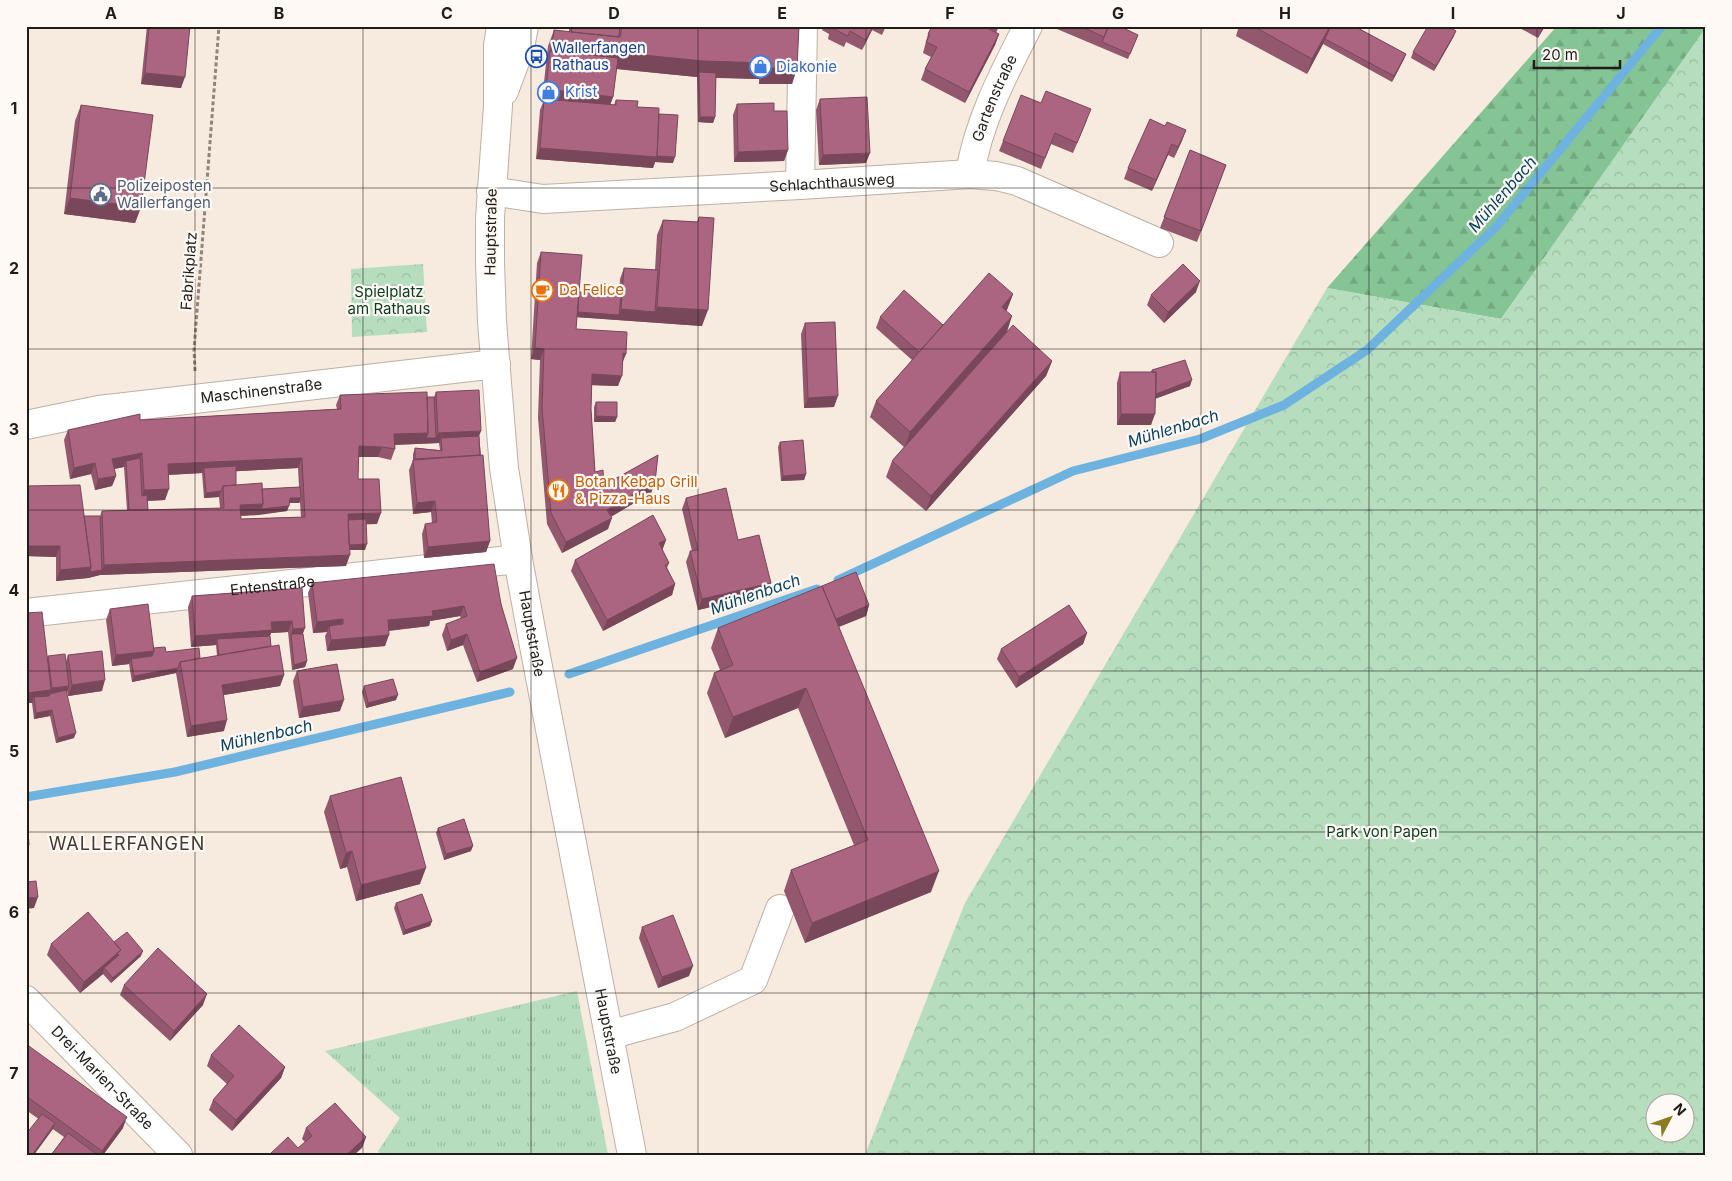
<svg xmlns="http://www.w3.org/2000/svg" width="1732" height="1181" font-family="Inter,sans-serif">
  <defs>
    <pattern id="grass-tufts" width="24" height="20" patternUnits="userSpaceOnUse" patternTransform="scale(1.25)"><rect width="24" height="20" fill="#b5ddbe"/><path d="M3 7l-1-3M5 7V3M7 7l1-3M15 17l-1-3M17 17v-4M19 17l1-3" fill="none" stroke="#9bbda3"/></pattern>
    <pattern id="forest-firs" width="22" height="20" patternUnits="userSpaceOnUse" patternTransform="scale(1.25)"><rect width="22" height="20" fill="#85c595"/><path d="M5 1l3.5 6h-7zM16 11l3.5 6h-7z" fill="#73a980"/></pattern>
    <pattern id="park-crowns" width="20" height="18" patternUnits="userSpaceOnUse" patternTransform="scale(1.25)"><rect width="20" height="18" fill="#b5ddbe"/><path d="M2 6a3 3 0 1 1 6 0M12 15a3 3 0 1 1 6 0" fill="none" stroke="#9bbda3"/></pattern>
  </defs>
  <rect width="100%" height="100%" fill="#f7eade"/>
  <path fill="url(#grass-tufts)" d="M577 991 608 1155H381L378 1151 400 1118 325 1051Z"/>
  <path fill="url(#forest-firs)" d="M1557 26H1706V37H1700L1501 319 1327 288Z"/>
  <path fill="url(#park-crowns)" fill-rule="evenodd" d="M1706 27V1155H865L965 903 1327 288 1501 319ZM1654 1104H1684V1134H1654Z
    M423 264 427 332 352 337 351 269Z"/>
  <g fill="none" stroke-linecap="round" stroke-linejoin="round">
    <path stroke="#6eb3e0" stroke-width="9" d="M838 580 1073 471 1200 439 1284 405 1367 350 1496 227 1662 26
      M569 674 817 589
      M26 797 175 772 510 692"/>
    <defs>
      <g id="minor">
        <path id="s1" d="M970 174C978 122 1004 73 1028 26"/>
        <path d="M800 185 803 26"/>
        <path id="s2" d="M491 191 543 199 800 185 970 174 996 176 1017 181 1159 243"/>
        <path id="s3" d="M26 425 99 410 496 364"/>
        <path id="s4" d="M26 613 518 559"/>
        <path id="s5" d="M26 1000 178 1155"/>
        <path d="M609 1035 675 1017 753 980 780 909"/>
      </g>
      <g id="major">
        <path id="s6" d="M501 26 498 46V106L490 218V262L492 322 504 468 518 559 534 646 632 1155"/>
        <path d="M504 91 520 48 524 26"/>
      </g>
    </defs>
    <use href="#minor" stroke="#bdb0a5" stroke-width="30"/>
    <use href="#major" stroke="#bdb0a5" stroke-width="30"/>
    <path stroke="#8e857d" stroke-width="3" stroke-dasharray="4 2.5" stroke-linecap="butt" d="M195 371 194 350 219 26"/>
    <use href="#minor" stroke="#fff" stroke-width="28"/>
    <use href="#major" stroke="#fff" stroke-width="28"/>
  </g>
  <path fill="#93576e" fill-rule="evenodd" d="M147 26H190L181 88 141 84Z
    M569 26H799L797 68 792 84H759V79L716 78 715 117 713 123 698 122 697 77 616 69 613 97 610 105H614L616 100 659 114 673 163 655 162 653 168 536 159 540 110 544 100H542L548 46 554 30 569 32Z
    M824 26H886L882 35 872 30 862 50 846 42 844 47 828 39 829 34 822 30Z
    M932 26H999L996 33 999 34 995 45 965 103 921 80 925 69 931 57 923 53 928 34Z
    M1058 26H1119L1138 35 1128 59 1057 29Z
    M1239 26H1354L1406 54 1404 59 1392 82 1323 44 1307 74 1236 36Z
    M1516 26H1545L1538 38Z
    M1454 36 1434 71 1411 58 1413 52Z
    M820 99 866 163 819 165 816 110Z
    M1041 103 1087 120 1073 153 1051 144 1041 169 999 151 1003 141Z
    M737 104 788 150 784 161 734 162 733 115Z
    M81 105 141 207 135 223 64 214 75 121Z
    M1165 126 1186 130 1174 158 1168 155 1152 191 1124 179 1128 168Z
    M1190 150 1226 165 1197 242 1160 228Z
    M699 217 702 326 577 317 576 329 623 363 618 386 592 385 591 409 595 472 604 485 655 482 651 493 611 517 608 529 562 553 547 524 538 418 540 360 531 359 537 263 541 252 579 292 619 295 620 279 624 268 655 270 657 235 663 220 697 222Z
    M1196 292 1164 323 1147 305 1151 295Z
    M1013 294 1006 311 1007 332 1052 361 1046 376 926 511 886 477 892 461 904 447 870 417 876 401 912 360 876 328 880 317 943 325Z
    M805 323 834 407 804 408 801 334Z
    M1152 370 1190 386 1155 399 1151 425H1117V383L1120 372H1151Z
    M436 392 479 436 490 541 486 552 424 558 422 534 425 524 432 523 431 512 413 514 409 470 413 460V454L415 448 440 450 439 443 395 445V449L391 460 378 457H358V479L377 524H366L365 550H349L346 566 100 575 88 578 56 581V557L26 556 84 516H100L102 511 127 510 124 467 114 469 116 476 112 486 95 490 91 474 70 479 64 440 68 430 140 420 337 409 336 405 340 395 434 397ZM298 468 299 487 262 489 236 485V471ZM202 473 204 498 219 497 220 508 148 510 147 501 165 500 169 475ZM300 502 301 517 241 519V516L287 511 289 503H299Z
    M596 402 617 417 615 422H594V407Z
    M780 442 806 474 804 480 781 481 778 447Z
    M686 498 767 594 698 610 686 562 690 551H692L682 509Z
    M666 540 662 550 669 563 667 568 675 584 672 595 603 631 571 571 575 560Z
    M312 583 501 604 513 669 477 682 463 645 447 651 442 635 446 624 461 619 460 616 430 621 429 626 389 631 385 646 327 651 325 636 327 632 313 633 308 593Z
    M302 588 303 634 307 661 305 667 292 670 288 632 271 633 270 636 271 647 284 675 280 686 223 695 224 731 187 737 176 673 132 682 129 664 112 666 106 620 110 609 153 648 166 652 200 658 217 656 216 645 191 647 188 607 192 596Z
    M869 605 866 616 839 627 931 892 805 943 784 891 791 870 854 845 798 708 725 738 707 693 714 673 720 670 711 648 718 628Z
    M26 613 47 658 48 656 66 661 68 655 102 691 68 696 67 691H66L74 738 56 743 50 716 34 719 32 703H26Z
    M1087 633 1083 644 1016 688 997 659 1001 649Z
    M297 671 340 711 299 718 293 681Z
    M364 686 396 700 366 708 362 692Z
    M330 796 420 884 356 901 347 867 340 869 324 812Z
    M438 828 471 851 444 860 436 833Z
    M396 903 432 921 430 926 403 935 394 908Z
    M642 927 689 976 658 988 639 938Z
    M114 942 141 956 111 983 103 974 80 993 47 955 51 944Z
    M124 985 203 1005 170 1041 120 995Z
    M26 1044 123 1128 103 1155H51L64 1137 26 1110Z
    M211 1055 285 1067 281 1078 232 1131 209 1110 213 1100 227 1084 207 1066Z
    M306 1128 366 1137 362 1148H298L305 1142 302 1139Z"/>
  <path fill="#78475a" d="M873 26H874L862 50 866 40Z
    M1330 26H1332L1325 39 1323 44 1307 74 1312 59Z
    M1543 26H1545L1538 38Z
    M1456 31 1454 36 1434 71 1436 66Z
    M999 34 995 45 965 103 969 92Z
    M552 46 765 63 759 79 699 77V72L697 77 549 62 550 51 546 62Z
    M1406 54 1404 59 1392 82 1394 76Z
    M765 68H797L792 84H759Z
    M145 73 185 77 181 88 141 84Z
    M546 89 613 97 609 108 542 100Z
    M700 117H715L713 123 698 122Z
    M1186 130 1182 141 1174 158 1178 147Z
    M1172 144 1168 155 1152 191 1156 180Z
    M540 148 675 157 673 163 655 162 653 168 536 159Z
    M788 150 784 161 734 162 738 152Z
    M870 153 866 163 819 165 823 155Z
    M70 198 141 207 135 223 64 214Z
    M1200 281 1196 292 1164 323 1168 312Z
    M1013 294 1007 310 996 323 1002 307Z
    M657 307 708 310 702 326 574 317 576 312 619 315 621 309 655 312Z
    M1012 316 1007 332 905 447 910 432Z
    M535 348 544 349 540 360 531 359Z
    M623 353 626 354 622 364Z
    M1052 361 1046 376 926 511 931 496Z
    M592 374 622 376 618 386 588 385Z
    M1192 380 1190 386 1151 400 1153 395Z
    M838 396 834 407 804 408 808 398Z
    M1121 414H1155L1151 425H1117Z
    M596 416 617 417 615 422H594Z
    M481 431 477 442 441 438 439 443 390 445 394 434 428 433 436 438 438 433Z
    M359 446 382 447 378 457H355Z
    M142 453 138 463 126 461 124 467 108 470 112 459Z
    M302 458 298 468 204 473V468L202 473 164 475 168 464Z
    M95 463 91 474 70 479 74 468Z
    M806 474 804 480 781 481 783 476Z
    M116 476 112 486 95 490 98 479Z
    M655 482 651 493 603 521 607 510Z
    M169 489 165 500 140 501 144 490Z
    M221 491 219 497 204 498 206 493Z
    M290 498H301L299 503H288Z
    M435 501 431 512 413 514 417 503Z
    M263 504 289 506 287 511 259 515 236 516 240 505Z
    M381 513 377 524 346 525 348 514Z
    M612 518 608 529 562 553 566 542Z
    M666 540 662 551 659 543Z
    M490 541 486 552 424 558 428 547Z
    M367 544 365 550H345L347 545Z
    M26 546H60L56 557 26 556Z
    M350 555 346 566 100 575 88 578 90 572 102 570 104 565Z
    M91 567 88 578 56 581 60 570Z
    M771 583 767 594 698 610 702 599Z
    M675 584 672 595 603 631 607 620Z
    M869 605 866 616 825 632 829 621Z
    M464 606 460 616 430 621 429 626 384 631 388 620 432 611Z
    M343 619 339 630 329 626 327 632 313 633 317 622Z
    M292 621 288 632 271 633 268 641 217 639 216 645 191 647 195 636 271 622Z
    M305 628 301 639 291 634 289 640 293 629Z
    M1087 633 1083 644 1016 688 1019 677Z
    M467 634 463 645 447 651 451 640Z
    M389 635 385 646 327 651 331 640Z
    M154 651 150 662 131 659 129 664 112 666 116 655Z
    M517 658 513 669 477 682 480 672Z
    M307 661 305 667 292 670 294 665Z
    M178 668 176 673 132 682 134 676Z
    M284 675 280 686 218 696 222 685Z
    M105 680 102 691 68 696 72 685Z
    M69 686 67 691 50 693 47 701 34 697 32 703H26V693L51 690 52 688Z
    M806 688 798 708 725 738 733 717Z
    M398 695 396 700 366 708 368 703Z
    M344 700 340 711 299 718 303 707Z
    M52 710 50 716 34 719 36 713Z
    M227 720 224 731 187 737 191 726Z
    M76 733 74 738 56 743 58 738Z
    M26 845H29L26 854Z
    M473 846 471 851 444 860 446 854Z
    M352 851 347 867 340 869 346 853Z
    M426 868 420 884 356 901 361 885Z
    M939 871 931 892 805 943 812 923Z
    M38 897 34 908 26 909 27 898Z
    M26 913H29L26 920Z
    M432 921 430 926 403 935 405 930Z
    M121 950 117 961 104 968 103 974 80 993 84 982Z
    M143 951 141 956 111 983 113 978Z
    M693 966 689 976 658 988 662 977Z
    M207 994 203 1005 170 1041 174 1031Z
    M285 1067 281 1078 232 1131 236 1120Z
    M127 1117 123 1128 103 1155H101L102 1151Z
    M55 1123 53 1129 34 1155H32Z
    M366 1137 362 1148 354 1155H346Z"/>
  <path fill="#ab6580" stroke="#78475a" d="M149 26H190L185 77 145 73Z
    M572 26H620L619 37 571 32Z
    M622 26H799L797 68H765V63L703 61 552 46 554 30 620 37Z
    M832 26H873L866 40 850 31 848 36 832 28Z
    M932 26H983L999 34 969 92 925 69 937 47 926 42 930 35 928 34Z
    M1080 26H1108L1104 37Z
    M1109 26H1119L1138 35 1130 54 1102 42Z
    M1253 26H1330L1312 59Z
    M1331 26H1354L1406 54 1394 76 1325 39Z
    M1428 26H1448L1456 31 1436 66 1413 52Z
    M550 51 618 58 613 97 546 89Z
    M699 72 716 73 715 117H700Z
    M1046 91 1091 109 1077 143 1055 133 1045 158 1003 141 1021 95 1041 103Z
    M867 97 870 153 823 155 820 99Z
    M544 99 616 105V100L638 101 637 107 659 108 657 157 540 148Z
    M774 103V111H787L788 150 738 152 737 104Z
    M81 105 153 115 141 207 70 198Z
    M659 114 678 115 675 157 657 156Z
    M1150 119 1165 126 1167 122 1186 130 1178 147 1172 144 1156 180 1128 168Z
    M1190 150 1226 165 1201 231 1164 217Z
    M699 217 714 218 708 310 657 307 663 220 698 222Z
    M541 252 582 255 576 329 627 332 626 354 623 353 622 376 592 374 591 409 595 472 603 470 604 485 658 455 655 482 607 510 612 518 566 542 551 513 542 407 544 349 535 348Z
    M1183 264 1200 281 1168 312 1151 295Z
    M624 268 658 270 655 312 621 309Z
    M989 273 1013 294 1002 307 1012 316 910 432 876 401Z
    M904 290 943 325 919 352 880 317Z
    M579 292 621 295 619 315 578 312Z
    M835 322 838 396 808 398 805 323Z
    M1013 325 1052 361 931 496 892 461Z
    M1185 360 1192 380 1156 394V372H1152V370Z
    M1120 372H1156L1155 414H1121Z
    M479 390 481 431 438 433 436 392Z
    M427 392 428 433 394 434 395 449 382 447 359 446 358 479H379L381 513 348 514 350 555 104 565 102 511 224 508 223 486 262 483 263 504 240 505 241 519 305 517 302 458 168 464 169 489 144 490 142 453 112 459 116 476 98 479 95 463 74 468 68 430 140 414V420L341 409 340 395Z
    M427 397H434L436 438H426L428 433Z
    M596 402H617V417L596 416Z
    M479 436 480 455 415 459V448L442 451 441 438Z
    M803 440 806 474 783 476 780 442Z
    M483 455 490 541 428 547 425 524 437 522 435 501 417 503 413 460Z
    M140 458 142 496 147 495 148 510H129L126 461Z
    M236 466V485L223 486 221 491 206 493 204 468Z
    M80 485 91 567 60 570V546H26V486Z
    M300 487 301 498H290L289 506 261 509 263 504 262 489Z
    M726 488 738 540 759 535 771 583 702 599 690 551 698 550 686 498Z
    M653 515 666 540 659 543 669 563 665 565 675 584 607 620 575 560Z
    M84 516H100L102 570 90 572 91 567Z
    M366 519 367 544 349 545 348 520Z
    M494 564 501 604 517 658 480 672 467 634 451 640 446 624 467 616 464 606 432 611 433 616 388 620 389 635 331 640 329 626 343 624V619L317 622 312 583Z
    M856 572 869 605 836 619 822 586Z
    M822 586 939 871 812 923 791 870 868 840 806 688 733 717 714 673 733 665 718 628Z
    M302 588 305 628 293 629 292 621 271 622 272 630 195 636 192 596Z
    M148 604 154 651 116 655 110 609Z
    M1069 605 1087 633 1019 677 1001 649Z
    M42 612 51 690 26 693V613Z
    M291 634H303L307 661 294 665Z
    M270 636 271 646 219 655 217 639Z
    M279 645 284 675 222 685 227 720 191 726 180 662Z
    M165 647 166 652 199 648 200 658 180 662 178 668 134 676 131 659 152 656 154 651 153 648Z
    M102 651 105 680 72 685 68 655Z
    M65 654 69 686 52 688 48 656Z
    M337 664 344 700 303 707 297 671Z
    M393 679 398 695 368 703 364 686Z
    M66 690 76 733 58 738 52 710 36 713 34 697 49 696 50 694Z
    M401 777 426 868 361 885 352 851 346 853 330 796Z
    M26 806 29 845H26Z
    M464 819 473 846 446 854 438 828Z
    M36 881 38 897 27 898 29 913H26V882Z
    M422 894 432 921 405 930 396 903Z
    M88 912 121 950 84 982 51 944Z
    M673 915 693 966 662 977 642 927Z
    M127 932 143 951 113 978 104 968 119 955 117 953 121 950 114 942Z
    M158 948 207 994 174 1031 124 985Z
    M239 1025 285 1067 236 1120 213 1100 234 1076 211 1055Z
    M26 1044 127 1117 102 1151 26 1096Z
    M335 1103 366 1137 346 1155H269L288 1137 298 1148 312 1136 306 1128Z
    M42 1114 55 1123 32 1155H26V1134Z
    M68 1133 95 1153 93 1155H51Z"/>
  <path fill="none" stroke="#201c17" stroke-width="1" stroke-opacity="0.55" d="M195 26V1155M363 26V1155M531 26V1155M698 26V1155M866 26V1155M1034 26V1155M1201 26V1155M1369 26V1155M1537 26V1155M26 188H1706M26 349H1706M26 510H1706M26 671H1706M26 832H1706M26 993H1706"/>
  <defs>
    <symbol id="bus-ring" viewBox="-11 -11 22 22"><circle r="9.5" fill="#fef9f4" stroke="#1a4fb4" stroke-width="1.5"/><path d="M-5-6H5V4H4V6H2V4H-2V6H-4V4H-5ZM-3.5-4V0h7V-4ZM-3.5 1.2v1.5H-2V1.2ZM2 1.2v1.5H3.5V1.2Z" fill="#1a4fb4"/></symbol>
    <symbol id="shop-ring" viewBox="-11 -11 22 22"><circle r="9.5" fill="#fef9f4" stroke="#3f7fe0" stroke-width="1.5"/><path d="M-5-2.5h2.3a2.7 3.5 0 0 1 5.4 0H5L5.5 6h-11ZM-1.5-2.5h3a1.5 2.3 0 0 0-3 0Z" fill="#3f7fe0"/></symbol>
    <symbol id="civic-ring" viewBox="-11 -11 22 22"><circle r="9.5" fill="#fef9f4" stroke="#5c6f8a" stroke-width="1.5"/><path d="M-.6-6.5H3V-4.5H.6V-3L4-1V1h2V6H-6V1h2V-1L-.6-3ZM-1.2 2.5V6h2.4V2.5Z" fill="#5c6f8a"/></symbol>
    <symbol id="cafe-ring" viewBox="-11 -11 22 22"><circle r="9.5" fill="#fef9f4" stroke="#e8710a" stroke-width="1.5"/><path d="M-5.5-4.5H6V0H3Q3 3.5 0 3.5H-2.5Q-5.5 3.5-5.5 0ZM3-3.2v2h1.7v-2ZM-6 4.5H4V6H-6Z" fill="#e8710a"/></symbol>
    <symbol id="restaurant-ring" viewBox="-11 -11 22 22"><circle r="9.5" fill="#fef9f4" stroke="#e8710a" stroke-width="1.5"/><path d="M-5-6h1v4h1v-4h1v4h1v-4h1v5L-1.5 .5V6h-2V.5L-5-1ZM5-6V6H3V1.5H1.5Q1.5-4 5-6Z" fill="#e8710a"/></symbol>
  </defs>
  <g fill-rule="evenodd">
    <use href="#bus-ring" x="524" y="44" width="25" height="25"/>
    <use href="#shop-ring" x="748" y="54" width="25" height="25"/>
    <use href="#shop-ring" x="536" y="80" width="25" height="25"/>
    <use href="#civic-ring" x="88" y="182" width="25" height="25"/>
    <use href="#cafe-ring" x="530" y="278" width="25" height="25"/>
    <use href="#restaurant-ring" x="546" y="478" width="25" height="25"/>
  </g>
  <g text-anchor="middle" stroke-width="4.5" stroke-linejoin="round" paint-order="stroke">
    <g font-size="15" fill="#164399" stroke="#fef9f4" text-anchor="start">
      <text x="552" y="53">Wallerfangen<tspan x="552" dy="17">Rathaus</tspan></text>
    </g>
    <g font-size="15" fill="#366cbe" stroke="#fef9f4" text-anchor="start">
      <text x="776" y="72">Diakonie</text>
      <text x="565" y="97">Krist</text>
    </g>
    <g font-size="15" fill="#201c17" stroke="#fef9f4">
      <text dy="5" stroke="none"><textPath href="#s1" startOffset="80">Gartenstraße</textPath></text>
      <text dy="5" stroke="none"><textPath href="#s2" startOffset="342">Schlachthausweg</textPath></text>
      <text transform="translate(491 232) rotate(-89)" y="5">Hauptstraße</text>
      <text transform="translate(189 271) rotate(-86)" y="5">Fabrikplatz</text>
      <text dy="5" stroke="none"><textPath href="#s3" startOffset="238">Maschinenstraße</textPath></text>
      <text dy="5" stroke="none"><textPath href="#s4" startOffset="248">Entenstraße</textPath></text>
      <text dy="5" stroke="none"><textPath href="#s6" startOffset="611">Hauptstraße</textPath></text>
      <text dy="5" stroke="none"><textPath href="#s6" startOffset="1016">Hauptstraße</textPath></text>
      <text dy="5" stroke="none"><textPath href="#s5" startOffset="109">Drei-Marien-Straße</textPath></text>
    </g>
    <g font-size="15" fill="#4e5e75" stroke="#fef9f4" text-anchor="start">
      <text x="117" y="191">Polizeiposten<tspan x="117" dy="17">Wallerfangen</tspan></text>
    </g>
    <g font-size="15" fill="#c56008" stroke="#fef9f4" text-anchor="start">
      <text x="559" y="295">Da Felice</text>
      <text x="575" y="487">Botan Kebap Grill<tspan x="575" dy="17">&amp; Pizza-Haus</tspan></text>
    </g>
    <g font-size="15" fill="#0a3c1d" stroke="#fef9f4">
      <text x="389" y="297">Spielplatz<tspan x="389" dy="17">am Rathaus</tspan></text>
      <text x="1382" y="837">Park von Papen</text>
    </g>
    <g font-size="16" font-style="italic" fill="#084260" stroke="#fef9f4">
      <text transform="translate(1502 194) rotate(-49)" y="6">Mühlenbach</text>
      <text transform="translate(1173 428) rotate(-17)" y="6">Mühlenbach</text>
      <text transform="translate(755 594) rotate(-19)" y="6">Mühlenbach</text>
      <text transform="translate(266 735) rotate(-13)" y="6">Mühlenbach</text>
    </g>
    <g font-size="18" letter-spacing="1" fill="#433930" stroke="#fef9f4">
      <text x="127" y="850">WALLERFANGEN</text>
    </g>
  </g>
  <rect width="1732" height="1181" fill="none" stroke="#fef9f4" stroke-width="55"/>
  <g transform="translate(1670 1118) rotate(49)"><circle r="24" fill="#fef9f4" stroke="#a5a19c"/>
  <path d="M0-4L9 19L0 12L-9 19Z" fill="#8b7b20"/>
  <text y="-8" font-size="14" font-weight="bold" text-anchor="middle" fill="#201c17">N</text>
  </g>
  <path d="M1534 60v8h86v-8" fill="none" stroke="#201c17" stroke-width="2.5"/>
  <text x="1542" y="60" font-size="15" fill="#201c17" stroke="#fef9f4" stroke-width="4" paint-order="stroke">20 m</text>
  <rect x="28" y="28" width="1676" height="1126" fill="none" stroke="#201c17" stroke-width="2"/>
  <g font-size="16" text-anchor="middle" font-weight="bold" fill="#201c17">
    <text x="111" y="19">A</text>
    <text x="279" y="19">B</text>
    <text x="447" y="19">C</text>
    <text x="614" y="19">D</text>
    <text x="782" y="19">E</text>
    <text x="950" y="19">F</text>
    <text x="1118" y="19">G</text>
    <text x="1285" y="19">H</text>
    <text x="1453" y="19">I</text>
    <text x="1621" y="19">J</text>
    <text x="14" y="114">1</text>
    <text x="14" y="274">2</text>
    <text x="14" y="435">3</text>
    <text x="14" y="596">4</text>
    <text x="14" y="757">5</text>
    <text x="14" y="918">6</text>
    <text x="14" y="1079">7</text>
  </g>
</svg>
